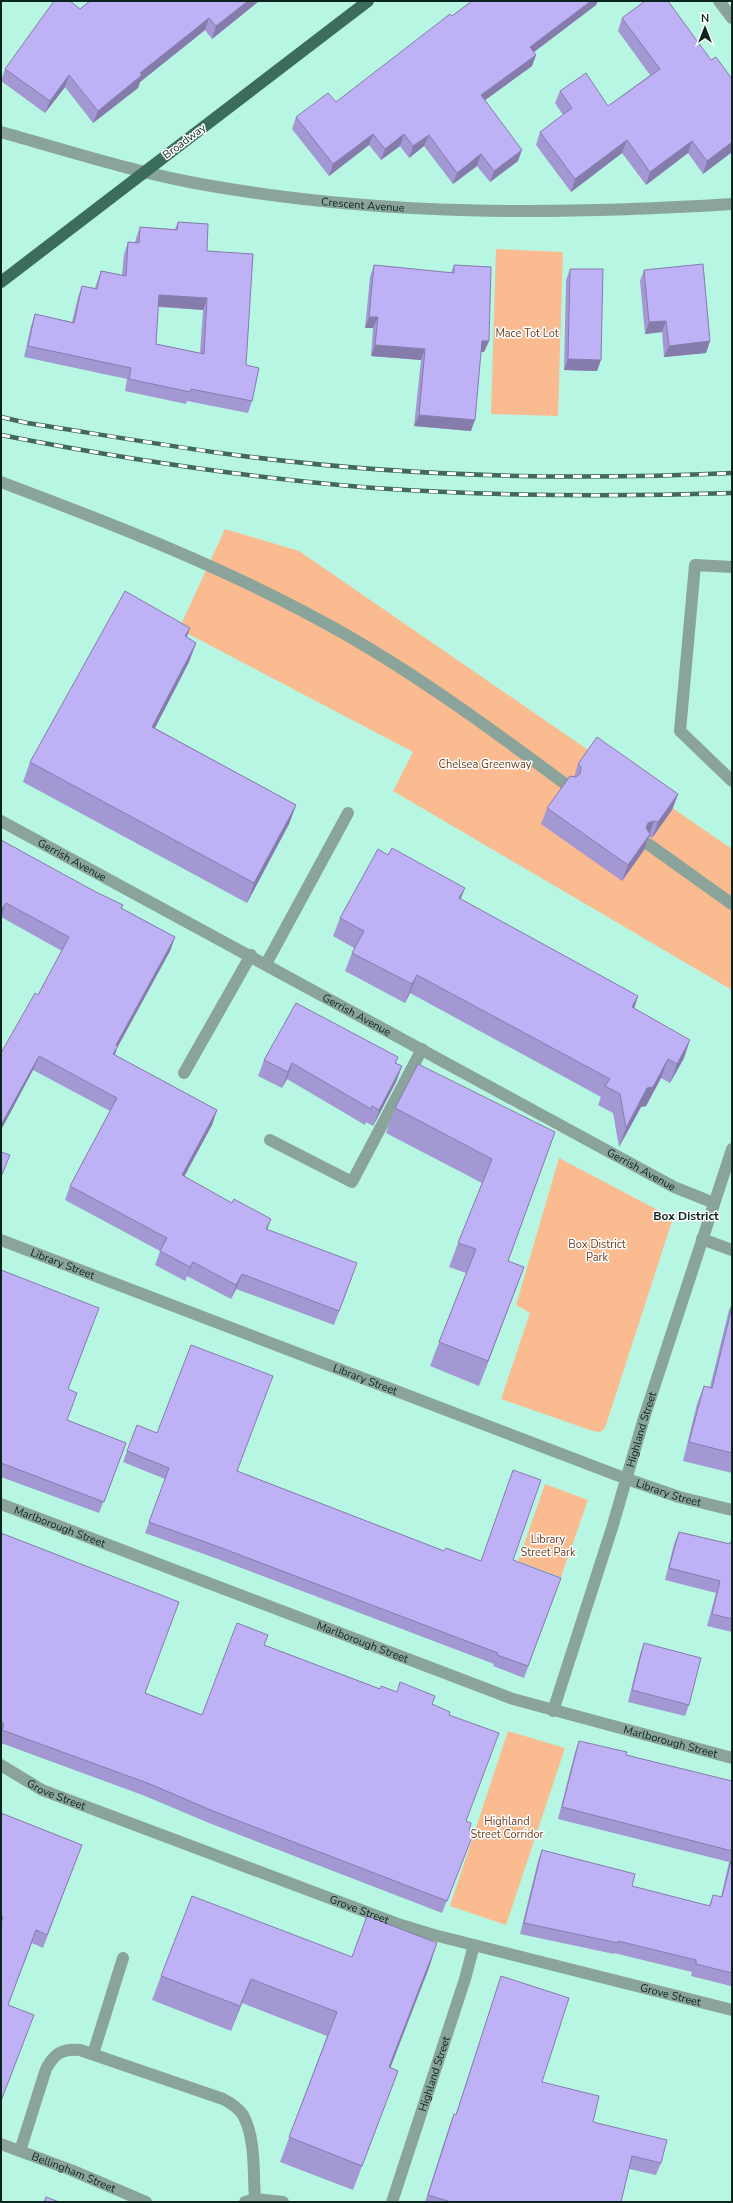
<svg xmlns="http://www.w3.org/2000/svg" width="733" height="2203" font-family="'Nunito Sans',sans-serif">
  <rect width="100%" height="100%" fill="#b7f6e2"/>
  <path fill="#fbbb91" d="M496 249 563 252 558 416 491 414Z
    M225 529 299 551 732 849V990L393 791 413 752 179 629Z
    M559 1158 673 1218 605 1428 600 1432 593 1431 501 1399 530 1313 516 1305Z
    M545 1484 588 1500 561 1577 518 1561Z
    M508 1731 565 1748 506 1925 450 1906Z"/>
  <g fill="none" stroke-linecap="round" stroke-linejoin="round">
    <g stroke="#8aa49b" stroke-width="12">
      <path d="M719 1 732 18"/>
      <path id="s1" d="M1 132C69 151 137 173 206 185 380 216 556 215 732 204"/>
      <path d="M1 482C118 526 234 571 343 633 422 678 495 732 568 786"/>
      <path d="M732 567 695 565 680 731 732 781"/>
      <path id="s2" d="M1 821 674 1187 714 1203"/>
      <path d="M648 844 732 904"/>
      <path d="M266 964 348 813"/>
      <path d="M184 1073 251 955"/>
      <path d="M270 1140 352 1182 422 1049"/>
      <path d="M702 1239 732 1250"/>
      <path id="s3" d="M1 1240 627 1479 679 1497 732 1510"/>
      <path id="s4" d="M1 1504 513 1699 732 1758"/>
      <path id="s5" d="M553 1711 612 1528 644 1418 732 1149"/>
      <path id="s6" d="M1 1765 42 1790 58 1796 401 1925 434 1935 732 2010"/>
      <path d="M93 2054 123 1958"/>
      <path id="s7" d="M1 2144 71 2170 146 2202"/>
      <path d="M20 2151 46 2069C54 2054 62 2048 80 2050L223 2099C231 2103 238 2108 243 2115 256 2139 253 2173 255 2199"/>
      <path d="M245 2202 255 2199 283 2202"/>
      <path id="s8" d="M392 2202 465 1979 474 1945"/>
    </g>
    <path stroke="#3b6c5e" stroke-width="12" d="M1 282 368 1"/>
    <defs>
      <path id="rail" d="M1 417 27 423C91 433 156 444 220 453 389 476 562 481 732 473
        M1 435C124 459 249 478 374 488 493 496 613 497 732 493"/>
    </defs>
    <use href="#rail" stroke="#43685e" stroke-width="4.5"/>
    <use href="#rail" stroke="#fff" stroke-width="3" stroke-dasharray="9" stroke-linecap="butt"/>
  </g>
  <path fill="#a498d4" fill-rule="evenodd" d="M90 1H259L212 39 205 30 140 82 138 88 93 123 65 87 45 113 1 81 5 69Z
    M472 1H598L596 5 534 52 536 55 532 66 485 100 518 161 490 182 477 166 453 184 424 146 409 158 400 146 381 160 369 145 329 176 292 129 296 117 336 102Z
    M622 18 711 60 732 79V152L703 174 688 153 646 185 622 153 571 192 536 145 540 132 563 115 555 103 560 91 608 106 650 75 618 31Z
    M178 222 207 251 246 365 252 401 248 413 187 401 186 404 125 391 127 379 24 357 31 326 35 314 72 322 78 297 82 286 95 288 97 282 101 271 122 275 124 254 128 242 135 243 136 238 140 227 175 229ZM158 307 203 310 200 353 156 344Z
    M374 265 451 273 454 265 489 341 484 352H481L471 431 414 426 421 360 371 356 373 328H365L370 277Z
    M570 269 597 371 564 370 566 280Z
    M644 270 710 341 706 353 664 357 662 332 645 334 640 281Z
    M732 360V376L731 362Z
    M190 628 187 637 196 643 189 662 155 728 296 805 289 824 247 903 23 782 30 762Z
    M578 764 678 794 672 810 652 838 649 837 644 850 622 881 541 824 547 808 574 777Z
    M1 840 121 908 175 937 170 951 117 1048 115 1055 217 1110 212 1125 184 1176 267 1230 352 1278 334 1325 236 1289 231 1299 187 1276 185 1281 155 1265 160 1251 65 1200 70 1186 110 1111 33 1070 1 1130V1053L38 995 62 951 1 917Z
    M460 899 638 996 634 1008 684 1058 670 1083 661 1078 646 1106 641 1107 619 1147 613 1113 598 1105 601 1097 410 993 405 1003 345 971 352 953 354 948 333 936 340 918Z
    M398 1057 396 1063 402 1066 396 1082 373 1126 366 1122 365 1125 287 1079 282 1088 258 1076 264 1060Z
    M395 1108 555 1132 508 1261 524 1267 479 1386 430 1366 439 1342 466 1273 449 1267 458 1243 482 1183 386 1133Z
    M1 1270 68 1390 67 1420 126 1443 99 1513 1 1477Z
    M732 1303V1473L683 1461 697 1404 704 1386 710 1387 729 1310Z
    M127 1451 237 1471 444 1551 481 1561 513 1560 561 1578 524 1678 493 1666 494 1664 215 1558 145 1533 165 1479 123 1462Z
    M679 1532 729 1544 732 1542V1632L707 1626 716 1593 665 1580 674 1544Z
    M1 1533 145 1693 202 1715 264 1645 380 1689 396 1692 432 1704 449 1715 466 1821 469 1831 474 1832 442 1913 209 1823 145 1796 1 1743Z
    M644 1643 689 1705 685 1716 628 1702 640 1654Z
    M579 1741 626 1755 732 1781V1983L731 1986 691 1976 692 1972 614 1953V1954L520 1934 538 1861 542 1850 632 1886 709 1906 713 1895 721 1897 729 1862 558 1819 575 1752Z
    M1 1813 82 1845 43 1948 32 1943 8 2005 1 2101Z
    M437 1943 390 2068 398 2071 353 2190 280 2162 327 2036 242 2003 231 2031 152 2000 161 1976 352 1957Z
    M501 1976 542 2082 593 2122 661 2163 656 2175 629 2169 621 2202H425L449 2127 454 2114 456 2115Z"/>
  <path fill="#867cac" d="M248 1H259L212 39 216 26Z
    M591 1H598L596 5 526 58 530 47Z
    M209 18 205 30 140 82 138 88 93 123 98 111 140 73Z
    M536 55 532 66 477 106 481 95Z
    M69 75 65 87 45 113 50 101Z
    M373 134 369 145 329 176 333 164Z
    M404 134 400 146 381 160 385 149Z
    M429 135 424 146 409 158 413 146Z
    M627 140 622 153 571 192 575 179Z
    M692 141 688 153 646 185 650 172Z
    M732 142V152L703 174 707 161Z
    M522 150 518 161 490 182 494 171Z
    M481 154 477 166 453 184 457 173Z
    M159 295 207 298 203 310 155 306Z
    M369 317H378L373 328H365Z
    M666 321 662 332 645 334 649 322Z
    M482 341H489L484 352H478Z
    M710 341 706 353 664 357 669 346Z
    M375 345 425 349 421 360 371 356Z
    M568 359 601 360 597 371 564 370Z
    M419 415 475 420 471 431 414 426Z
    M190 628 183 647 185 636Z
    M196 643 189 662 145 747 152 727Z
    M678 794 672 810 652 838 658 822Z
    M296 805 289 824 247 903 254 883Z
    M654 821 644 850 622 881 628 865 642 839 648 823Z
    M465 888 458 906 459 898Z
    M6 903 1 917V913L2 909Z
    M175 937 170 951 117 1048 113 1060 108 1069 116 1045Z
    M417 975 410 993 405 1003 412 984Z
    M638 996 632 1015V1007Z
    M690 1040 684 1058 670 1083 677 1064Z
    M39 1056 33 1070 1 1130V1125Z
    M668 1059 661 1078 646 1106 641 1107 619 1147 626 1128 647 1088Z
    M292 1063 287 1079 282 1088 288 1072Z
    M402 1066 396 1082 373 1126 379 1110Z
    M217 1110 212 1125 177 1190 182 1175Z
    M271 1219 266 1233V1229Z
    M193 1262 187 1276 185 1281 190 1267Z
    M524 1267 515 1291 479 1386 488 1361Z
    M242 1274 236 1289 231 1299 236 1285Z
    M437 1943 429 1968 381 2092 389 2067Z
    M251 1979 242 2003 231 2031 240 2006Z"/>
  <path fill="#bfb1f6" stroke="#867cac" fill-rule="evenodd" d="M54 1H70L80 9 90 1H248L216 26 209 18 140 73 142 75 98 111 69 75 50 101 5 69Z
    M472 1H591L530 47 536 55 481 95 522 150 494 171 481 154 457 173 429 135 413 146 404 134 385 149 373 134 333 164 296 117 328 93 336 102 450 14 452 16Z
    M645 1H668L711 60 716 57 732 79V142L707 161 692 141 650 172 627 140 575 179 540 132 572 108 560 91 586 73 608 106 660 69 622 18Z
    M178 222 208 224 207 251 253 254 246 365 259 368 252 401 191 389 190 392 129 379 131 368 28 346 35 314 74 323 82 286 97 289 101 271 126 276 128 242 139 243 140 227 177 230ZM159 295 207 298 204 354 156 344Z
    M703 264 710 341 669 346 666 321 649 322 644 270Z
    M374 265 454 273V265L491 267 489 341H482L475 420 419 415 425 349 375 345 378 317H369Z
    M570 269H603L601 360 568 359Z
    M125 591 190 628 185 636 196 643 152 727 296 805 254 883 30 762Z
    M597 737 678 794 658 822 654 821 648 823 646 828 650 834 628 865 547 808 570 776 576 777 580 774 581 767 578 764Z
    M1 840 94 891 123 905 121 908 175 937 116 1045 118 1046 113 1054 217 1110 182 1175 232 1203 234 1199 271 1219 266 1229 357 1263 339 1311 242 1274 236 1285 193 1262 190 1267 160 1251 167 1238 70 1186 117 1098 39 1056 1 1125V1053L35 993 38 995 69 937 6 903 2 909H1Z
    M392 848 465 888 459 898 638 996 632 1007 690 1040 677 1064 668 1059 653 1087 647 1088 626 1128 620 1094 605 1086 610 1079 417 975 412 984 352 953 364 931 340 918 378 849 388 855Z
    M296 1003 398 1057 395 1063 402 1066 379 1110 372 1106 371 1109 292 1063 288 1072 264 1060Z
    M418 1064 555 1132 508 1261 524 1267 488 1361 439 1342 476 1249 458 1243 492 1159 395 1108Z
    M1 1152 10 1155 1 1177Z
    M1 1270 99 1308 68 1389 77 1393 67 1420 126 1443 104 1502 1 1463Z
    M732 1307V1453L689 1442 704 1386 712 1388Z
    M191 1345 273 1376 237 1471 444 1551 446 1548 481 1561 513 1470 541 1480 513 1560 561 1578 528 1666 497 1655 498 1653 219 1547 149 1522 169 1468 127 1451 137 1425 157 1433Z
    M679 1532 730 1544V1542H732V1619L712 1614 720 1581 669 1568Z
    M1 1533 179 1602 145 1693 202 1715 237 1623 268 1635 264 1645 380 1689 381 1686 397 1692 400 1682 435 1696 432 1704 450 1712 449 1715 499 1733 466 1821 471 1823 469 1831 474 1832 447 1901 213 1811 150 1784 2 1730 4 1724 1 1722Z
    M644 1643 701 1658 689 1705 632 1690Z
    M579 1741 627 1752 626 1755 732 1781V1851L562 1807Z
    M1 1813 82 1845 47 1935 36 1930 8 2005 34 2015 1 2101V1923L3 1917H1Z
    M542 1850 635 1874 632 1886 710 1906 713 1895 722 1897 732 1857V1973L696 1964V1960L618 1941V1943L524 1923Z
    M192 1896 352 1957 367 1916 437 1943 389 2067 398 2071 362 2166 289 2137 337 2012 251 1979 240 2006 161 1976Z
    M501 1976 569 1998 542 2082 599 2096 593 2122 667 2140 661 2163 632 2156 621 2202H451L428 2195 454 2114 456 2115Z
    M46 2197 59 2202H44Z"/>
  <g text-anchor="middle" stroke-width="3" stroke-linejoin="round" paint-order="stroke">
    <g font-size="11" fill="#0b241e" stroke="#fff">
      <text transform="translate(184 141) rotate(-37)" y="4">Broadway</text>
      <text dy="4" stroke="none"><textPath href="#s1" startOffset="370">Crescent Avenue</textPath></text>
      <text dy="4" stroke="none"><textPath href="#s2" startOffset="81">Gerrish Avenue</textPath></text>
      <text dy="4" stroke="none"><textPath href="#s2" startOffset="405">Gerrish Avenue</textPath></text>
      <text dy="4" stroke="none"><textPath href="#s2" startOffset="729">Gerrish Avenue</textPath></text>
      <text dy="4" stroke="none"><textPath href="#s3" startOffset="66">Library Street</textPath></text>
      <text dy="4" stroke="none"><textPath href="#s3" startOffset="390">Library Street</textPath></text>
      <text dy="4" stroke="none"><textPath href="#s5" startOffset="295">Highland Street</textPath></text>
      <text dy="4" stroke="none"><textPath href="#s3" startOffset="714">Library Street</textPath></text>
      <text dy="4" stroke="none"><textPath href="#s4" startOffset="63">Marlborough Street</textPath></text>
      <text dy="4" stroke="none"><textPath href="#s4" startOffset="387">Marlborough Street</textPath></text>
      <text dy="4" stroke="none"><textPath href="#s4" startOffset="711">Marlborough Street</textPath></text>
      <text dy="4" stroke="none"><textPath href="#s6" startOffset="63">Grove Street</textPath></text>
      <text dy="4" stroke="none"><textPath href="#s6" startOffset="387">Grove Street</textPath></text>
      <text dy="4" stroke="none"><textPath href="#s6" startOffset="710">Grove Street</textPath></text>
      <text dy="4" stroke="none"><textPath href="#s8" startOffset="135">Highland Street</textPath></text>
      <text dy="4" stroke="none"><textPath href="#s7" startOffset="78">Bellingham Street</textPath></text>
    </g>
    <g font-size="11" fill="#6d3f20" stroke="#fff">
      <text x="527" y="337">Mace Tot Lot</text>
      <text x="485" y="768">Chelsea Greenway</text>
      <text x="597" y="1248">Box District<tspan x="597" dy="13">Park</tspan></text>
      <text x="548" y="1543">Library<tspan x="548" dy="13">Street Park</tspan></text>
      <text x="507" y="1825">Highland<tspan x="507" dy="13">Street Corridor</tspan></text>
    </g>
    <g font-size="12" font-weight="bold" fill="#0b241e" stroke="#fff">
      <text x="686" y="1220">Box District</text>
    </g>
  </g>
  <rect width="733" height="2203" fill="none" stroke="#0b241e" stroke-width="4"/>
  <g transform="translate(705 28)" stroke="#ffffff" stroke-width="3" paint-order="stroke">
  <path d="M0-3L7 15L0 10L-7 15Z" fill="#0b241e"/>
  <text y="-6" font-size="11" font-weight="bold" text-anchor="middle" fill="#0b241e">N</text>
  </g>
</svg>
